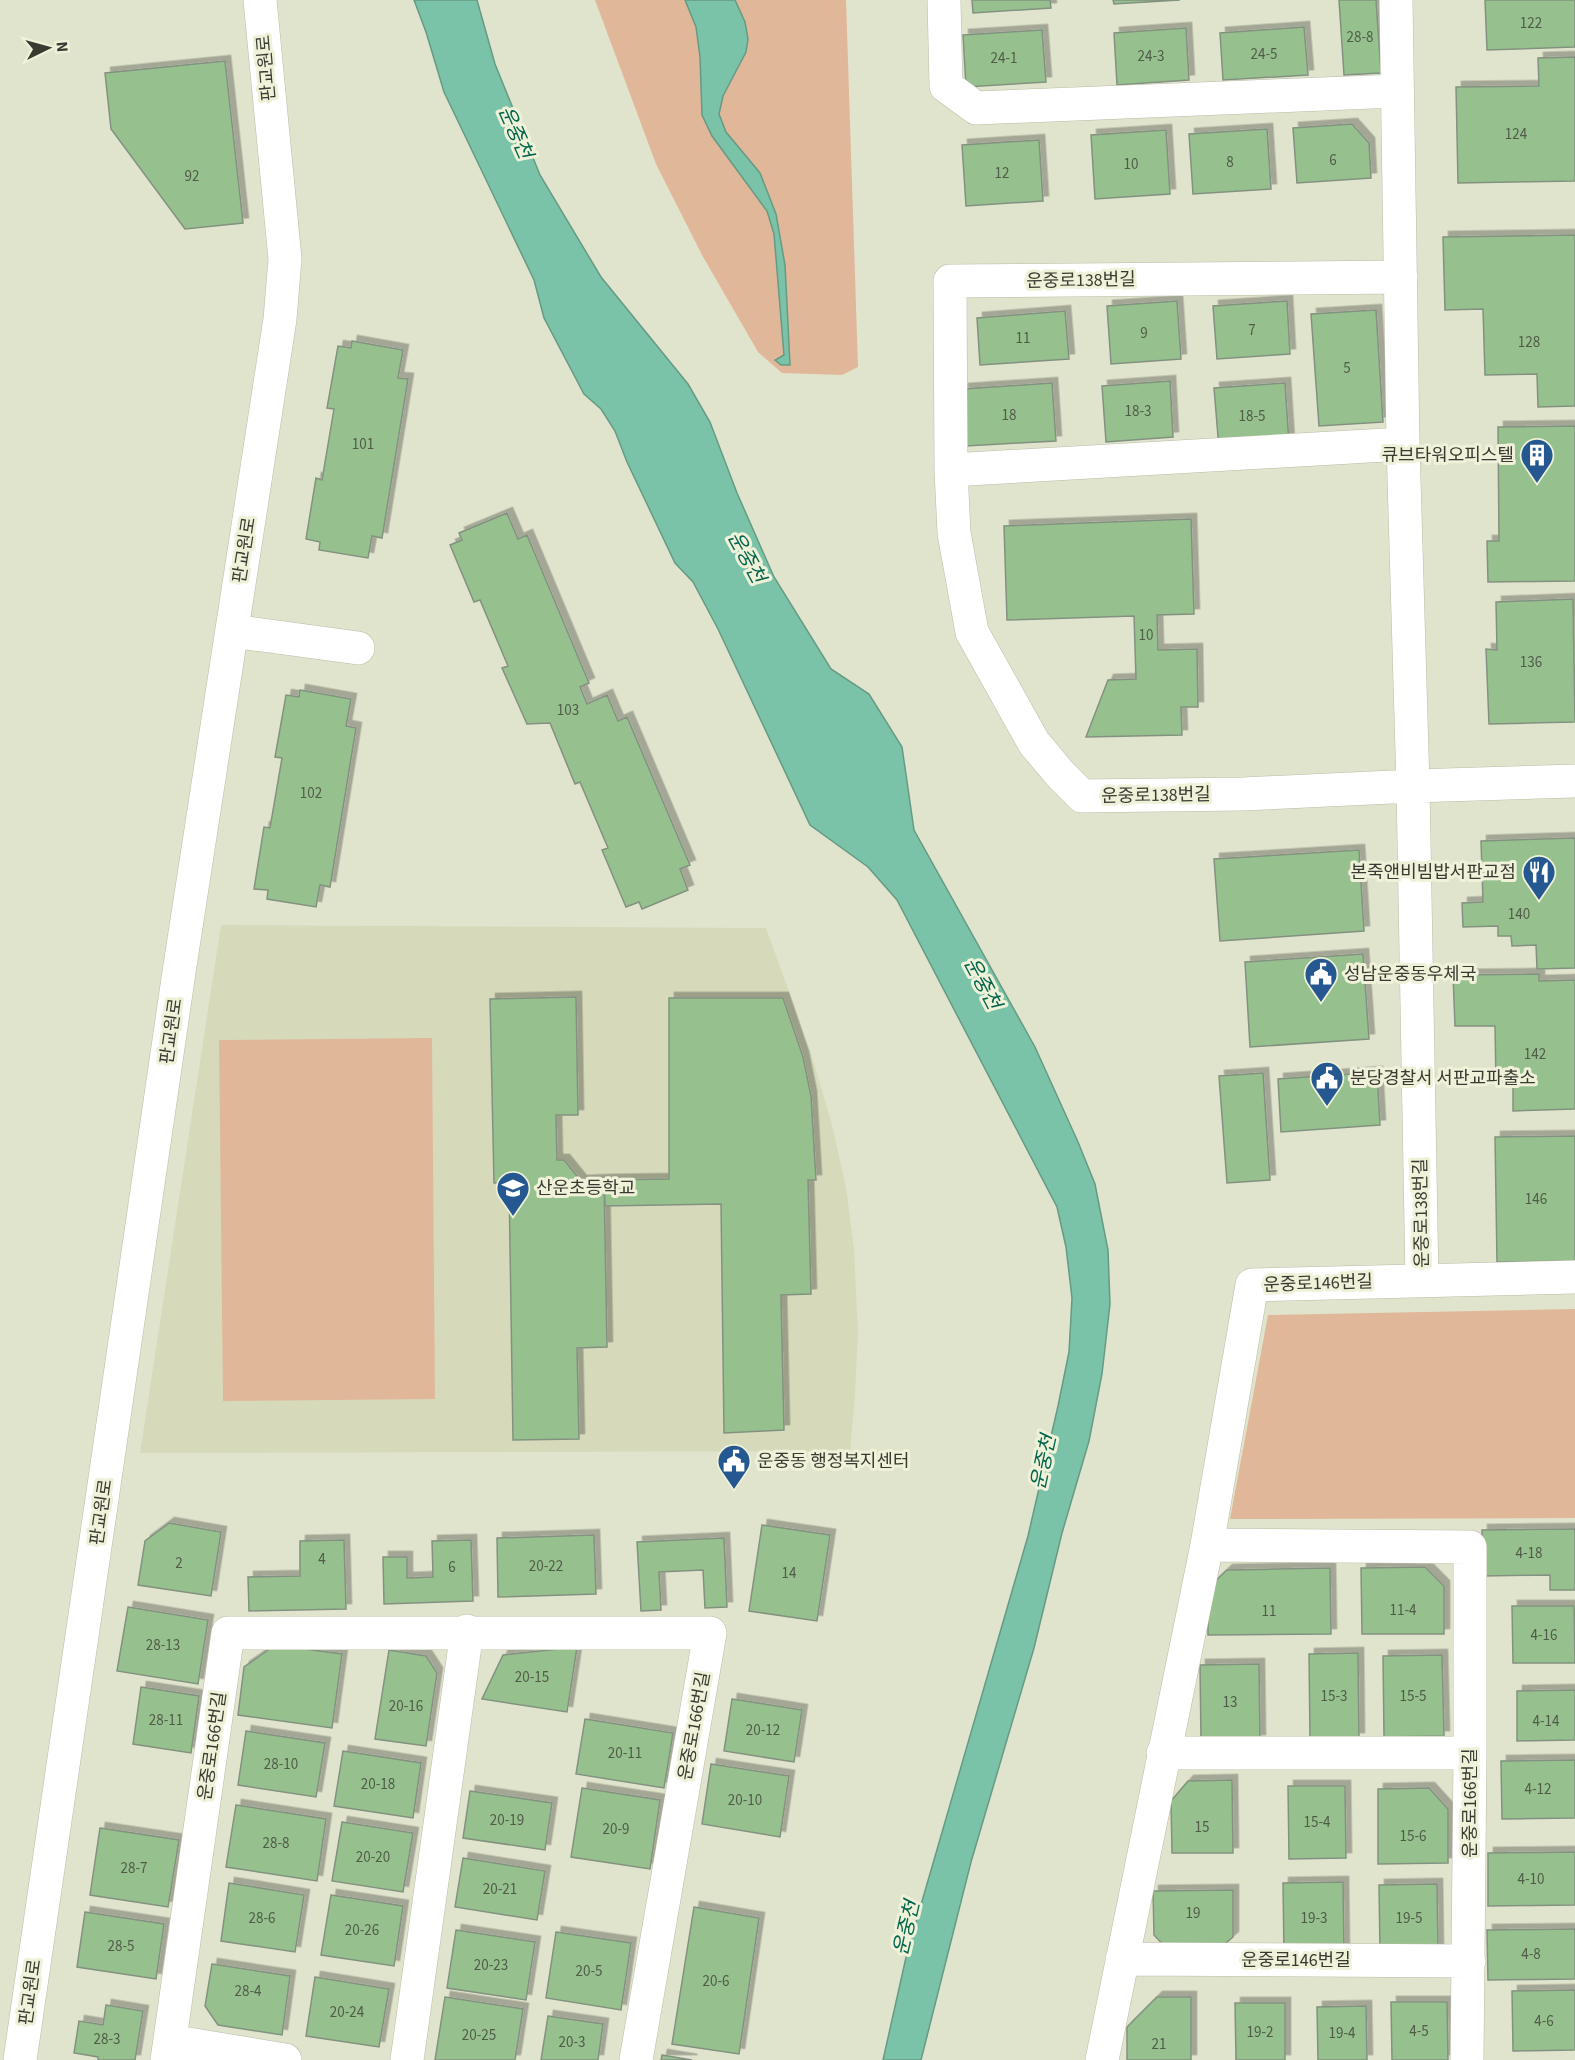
<svg xmlns="http://www.w3.org/2000/svg" width="1575" height="2060" font-family="'Source Sans 3','Noto Sans KR',sans-serif">
  <defs>
    <filter id="shadow"><feDropShadow dx="5.5" dy="-5.5" stdDeviation="0" flood-color="#0004"/></filter>
  </defs>
  <rect width="100%" height="100%" fill="#e1e4cc"/>
  <path fill="#d6dabb" d="M221 925 766 928 811 1053 831 1121 846 1187 854 1248 858 1333 855 1396 850 1451 140 1453Z"/>
  <path fill="#e1b79a" d="M595 0H846L858 367 842 375 782 373 758 352 702 255 656 164Z
    M432 1038 435 1399 223 1401 219 1040Z
    M1575 1309V1518L1230 1519 1268 1315Z"/>
  <path fill="#7ac3a8" stroke="#669a84" stroke-width="1.5" d="M414 0H477L495 64 540 175 601 277 688 384 710 422 737 493 774 577 831 669 869 694 902 747 914 830 1035 1047 1078 1142 1095 1184 1108 1250 1110 1304 1102 1374 1089 1441 1062 1533 1034 1648 971 1862 921 2060H883L907 1953 1028 1536 1058 1406 1069 1352 1072 1298 1066 1247 1057 1207 897 900 868 867 810 825 718 629 693 582 675 563 627 462 615 431 601 409 584 394 544 318 534 280 444 92 426 32Z
    M685 0H735L745 22 748 39 746 52 723 96 719 114 726 132 760 173 776 214 785 265 790 365H781L775 360 784 355 774 234 767 211 712 136 702 115 700 57 696 27Z"/>
  <path fill="#96c08e" stroke="#839280" stroke-width="1.5" filter="url(#shadow)" d="M972 0H1050L1051 8 973 13Z
    M1113 0H1180L1114 4Z
    M1339 0H1376L1381 73 1344 75Z
    M1485 0H1575V47L1487 50Z
    M1304 27 1308 75 1223 80 1220 33Z
    M1186 28 1189 80 1117 85 1114 33Z
    M1042 30 1046 82 966 87 963 35Z
    M1575 57V181L1458 183 1456 87 1539 86 1538 58Z
    M225 61 243 223 185 229 111 129 105 73Z
    M1352 124 1369 143 1371 178 1297 183 1293 128Z
    M1267 129 1271 189 1193 194 1189 134Z
    M1166 130 1170 194 1095 199 1091 135Z
    M1039 140 1043 201 966 206 962 145Z
    M1575 235V406L1538 407 1537 374 1485 375 1483 309 1445 310 1443 237Z
    M1177 301 1181 359 1111 364 1107 306Z
    M1287 301 1290 354 1217 359 1213 306Z
    M1376 310 1383 422 1319 426 1311 314Z
    M1065 311 1069 359 980 365 977 318Z
    M352 341 403 350 398 378 408 379 382 538 372 536 368 558 319 550 320 542 306 539 316 478 322 480 334 409 327 408 338 346 351 348Z
    M1170 381 1173 437 1106 442 1102 386Z
    M1052 383 1056 441 966 446 963 389Z
    M1285 383 1289 444 1219 449 1214 388Z
    M1575 426V581L1488 582 1487 541H1499L1498 427Z
    M507 513 518 539 527 535 589 683 580 687 587 704 607 695 618 721 627 717 690 865 680 869 688 890 642 909 639 902 626 907 602 850 608 848 580 782 575 784 550 723 527 724 502 668 508 666 480 600 474 602 450 545 462 540 459 533Z
    M1191 519 1194 614 1157 615 1158 650 1197 649 1198 707H1181L1182 735 1086 737 1108 680 1136 679 1134 616 1007 620 1004 526Z
    M1573 599 1575 722 1489 724 1486 649 1497 650 1496 602Z
    M300 690 351 699 346 726 356 728 330 887 320 885 316 907 267 899 268 890 254 889 264 827 270 828 282 758 275 757 286 695 299 697Z
    M1575 838V968L1537 969 1536 945 1512 946 1511 936H1498V926L1463 927 1462 903 1483 902 1481 841Z
    M1359 850 1364 931 1220 941 1214 859Z
    M1363 954 1369 1039 1250 1047 1245 962Z
    M1539 974V981L1575 980V1109L1513 1111V1082L1496 1083 1495 1026H1455L1453 975Z
    M576 997 578 1115H556L557 1160H564L581 1181 604 1180 607 1347 577 1348 579 1439 513 1440 509 1183H494L490 999Z
    M669 998H783L803 1057 811 1096 816 1180H808L811 1294 781 1295 784 1430 724 1433 721 1204 605 1206 604 1180 669 1179Z
    M1377 1072 1380 1125 1281 1132 1278 1079Z
    M1263 1073 1270 1180 1227 1183 1219 1076Z
    M1575 1136V1261L1497 1262 1495 1137Z
    M169 1523 221 1532 211 1596 138 1585 145 1541Z
    M762 1525 830 1535 817 1621 749 1611Z
    M1575 1529V1590H1550V1575L1483 1576 1482 1530Z
    M594 1535 596 1594 498 1597 497 1538Z
    M724 1538 727 1607 705 1608 703 1570 659 1572 661 1610 641 1611 637 1542Z
    M344 1540 346 1609 249 1611 248 1577 300 1576V1541Z
    M471 1540 473 1601 384 1604 383 1557H407V1578L433 1577 432 1541Z
    M1425 1567 1444 1586V1634H1362L1361 1568Z
    M1330 1568 1331 1634 1208 1635V1588L1227 1570Z
    M1512 1606H1574L1575 1663H1513Z
    M128 1607 208 1620 198 1684 117 1671Z
    M275 1645 342 1654 332 1728 238 1715 244 1667Z
    M577 1647 567 1712 482 1699 503 1655Z
    M389 1650 426 1656 437 1673 426 1746 375 1739Z
    M1358 1653 1359 1738 1310 1739 1309 1654Z
    M1442 1655 1444 1736 1384 1737 1383 1656Z
    M1259 1664 1260 1740 1201 1741 1200 1665Z
    M141 1687 199 1696 191 1753 133 1744Z
    M1575 1690V1740L1517 1741V1691Z
    M732 1699 802 1710 794 1762 724 1751Z
    M585 1719 673 1733 664 1788 576 1774Z
    M246 1731 325 1743 316 1797 238 1785Z
    M343 1751 421 1763 413 1818 334 1806Z
    M1575 1760V1818L1502 1819 1501 1761Z
    M711 1764 789 1776 780 1837 702 1824Z
    M1232 1780 1233 1853H1172L1171 1801 1188 1781Z
    M1288 1786H1345L1346 1858 1289 1859Z
    M582 1788 660 1800 650 1869 571 1857Z
    M1429 1788 1448 1809V1863L1378 1864V1789Z
    M470 1791 552 1803 545 1850 463 1838Z
    M236 1805 326 1819 317 1881 226 1867Z
    M342 1822 413 1833 403 1892 332 1881Z
    M100 1828 179 1840 168 1907 90 1895Z
    M1575 1852V1905L1488 1906V1853Z
    M463 1858 545 1871 537 1920 455 1907Z
    M1343 1882 1344 1954 1284 1955 1283 1883Z
    M229 1883 304 1895 295 1952 221 1941Z
    M1437 1884 1438 1951 1380 1952 1379 1885Z
    M1233 1890V1937L1219 1949 1168 1950 1154 1935 1153 1891Z
    M331 1895 403 1906 394 1966 321 1955Z
    M694 1907 759 1918 739 2054 672 2044Z
    M85 1912 164 1924 156 1979 77 1967Z
    M1575 1929V1979L1488 1980 1487 1930Z
    M456 1930 535 1942 526 2000 447 1988Z
    M556 1932 631 1943 621 2010 546 1998Z
    M212 1964 290 1976 282 2035 218 2025 205 2006Z
    M315 1977 389 1989 379 2047 306 2036Z
    M1575 1990V2050L1513 2051 1512 1991Z
    M445 1997 523 2009 515 2060H435Z
    M1157 1997H1191V2060H1127V2027Z
    M1391 2002H1447L1448 2060H1392Z
    M1235 2003H1285V2060H1236Z
    M106 2005 143 2011 135 2060H98V2057L74 2053 79 2021 103 2025Z
    M1366 2006 1367 2060H1318L1317 2007Z
    M548 2016 603 2024 598 2060H541Z
    M662 2055 692 2060H661Z"/>
  <g fill="none" stroke-linecap="round" stroke-linejoin="round">
    <defs>
      <path id="minor" d="M944 0 946 86 976 108 1397 91
        M1396 0 1403 444 1413 786 1422 1280
        M1401 277 950 281 951 470 954 533 972 632 1034 743 1061 775 1082 796 1243 794 1413 786 1575 781
        M951 470 1403 444
        M232 631 358 648
        M1207 1545 1470 1547V1753L1467 2060
        M1163 1753H1470
        M1122 1959 1469 1961
        M170 2041 285 2060
        M20 2060 179 972 280 319 285 259 260 0
        M167 2060 228 1633H710L636 2060
        M407 2060 467 1631
        M1102 2060 1207 1545 1252 1285 1575 1277"/>
    </defs>
    <use href="#minor" stroke="#b9bca5" stroke-width="34"/>
    <use href="#minor" stroke="#fff" stroke-width="33"/>
  </g>
  <defs>
    <symbol id="building-pin" viewBox="-11 -11 22 30"><path d="M0 17L-7.5 6A9.5 9.5 0 1 1 7.5 6Z" fill="#255891" stroke="#eff1d9"/><path d="M-4-6H4V6H1V3H-1V6H-4ZM-2.5-4.3h1.7v1.8h-1.7ZM.8-4.3h1.7v1.8H.8ZM-2.5-1h1.7V.8h-1.7ZM.8-1h1.7V.8H.8Z" fill="#fff"/></symbol>
    <symbol id="restaurant-pin" viewBox="-11 -11 22 30"><path d="M0 17L-7.5 6A9.5 9.5 0 1 1 7.5 6Z" fill="#255891" stroke="#eff1d9"/><path d="M-5-6h1v4h1v-4h1v4h1v-4h1v5L-1.5 .5V6h-2V.5L-5-1ZM5-6V6H3V1.5H1.5Q1.5-4 5-6Z" fill="#fff"/></symbol>
    <symbol id="civic-pin" viewBox="-11 -11 22 30"><path d="M0 17L-7.5 6A9.5 9.5 0 1 1 7.5 6Z" fill="#255891" stroke="#eff1d9"/><path d="M-.6-6.5H3V-4.5H.6V-3L4-1V1h2V6H-6V1h2V-1L-.6-3ZM-1.2 2.5V6h2.4V2.5Z" fill="#fff"/></symbol>
    <symbol id="school-pin" viewBox="-11 -11 22 30"><path d="M0 17L-7.5 6A9.5 9.5 0 1 1 7.5 6Z" fill="#255891" stroke="#eff1d9"/><path d="M0-5L7-2L0 1L-7-2ZM-4 1L0 2.5L4 1V4Q0 6-4 4Z" fill="#fff"/></symbol>
  </defs>
  <g fill-rule="evenodd">
    <use href="#building-pin" x="1518" y="436" width="38" height="52"/>
    <use href="#restaurant-pin" x="1520" y="853" width="38" height="52"/>
    <use href="#civic-pin" x="1302" y="955" width="38" height="52"/>
    <use href="#civic-pin" x="1308" y="1059" width="38" height="52"/>
    <use href="#school-pin" x="494" y="1169" width="38" height="52"/>
    <use href="#civic-pin" x="715" y="1442" width="38" height="52"/>
  </g>
  <g text-anchor="middle" stroke-width="6" stroke-linejoin="round" paint-order="stroke">
    <g font-size="15" fill="#505c48">
      <text x="1531" y="28">122</text>
      <text x="1360" y="42">28-8</text>
      <text x="1264" y="59">24-5</text>
      <text x="1151" y="61">24-3</text>
      <text x="1004" y="63">24-1</text>
      <text x="1516" y="139">124</text>
      <text x="1333" y="165">6</text>
      <text x="1230" y="167">8</text>
      <text x="1131" y="169">10</text>
      <text x="1002" y="178">12</text>
      <text x="192" y="181">92</text>
      <text x="1252" y="335">7</text>
      <text x="1144" y="338">9</text>
      <text x="1023" y="343">11</text>
      <text x="1529" y="347">128</text>
      <text x="1347" y="373">5</text>
      <text x="1138" y="416">18-3</text>
      <text x="1009" y="420">18</text>
      <text x="1252" y="421">18-5</text>
      <text x="363" y="449">101</text>
      <text x="1146" y="640">10</text>
      <text x="1531" y="667">136</text>
      <text x="568" y="715">103</text>
      <text x="311" y="798">102</text>
      <text x="1519" y="919">140</text>
      <text x="1535" y="1059">142</text>
      <text x="1536" y="1204">146</text>
      <text x="1529" y="1558">4-18</text>
      <text x="322" y="1564">4</text>
      <text x="179" y="1568">2</text>
      <text x="546" y="1571">20-22</text>
      <text x="452" y="1572">6</text>
      <text x="789" y="1578">14</text>
      <text x="1403" y="1615">11-4</text>
      <text x="1269" y="1616">11</text>
      <text x="1544" y="1640">4-16</text>
      <text x="163" y="1650">28-13</text>
      <text x="532" y="1682">20-15</text>
      <text x="1334" y="1701">15-3</text>
      <text x="1413" y="1701">15-5</text>
      <text x="1230" y="1707">13</text>
      <text x="406" y="1711">20-16</text>
      <text x="166" y="1725">28-11</text>
      <text x="1546" y="1726">4-14</text>
      <text x="763" y="1735">20-12</text>
      <text x="625" y="1758">20-11</text>
      <text x="281" y="1769">28-10</text>
      <text x="378" y="1789">20-18</text>
      <text x="1538" y="1794">4-12</text>
      <text x="745" y="1805">20-10</text>
      <text x="507" y="1825">20-19</text>
      <text x="1317" y="1827">15-4</text>
      <text x="1202" y="1832">15</text>
      <text x="616" y="1834">20-9</text>
      <text x="1413" y="1841">15-6</text>
      <text x="276" y="1848">28-8</text>
      <text x="373" y="1862">20-20</text>
      <text x="134" y="1873">28-7</text>
      <text x="1531" y="1884">4-10</text>
      <text x="500" y="1894">20-21</text>
      <text x="1193" y="1918">19</text>
      <text x="262" y="1923">28-6</text>
      <text x="1314" y="1923">19-3</text>
      <text x="1409" y="1923">19-5</text>
      <text x="362" y="1935">20-26</text>
      <text x="121" y="1951">28-5</text>
      <text x="1531" y="1959">4-8</text>
      <text x="491" y="1970">20-23</text>
      <text x="589" y="1976">20-5</text>
      <text x="716" y="1986">20-6</text>
      <text x="248" y="1996">28-4</text>
      <text x="347" y="2017">20-24</text>
      <text x="1544" y="2026">4-6</text>
      <text x="1419" y="2036">4-5</text>
      <text x="1260" y="2037">19-2</text>
      <text x="1342" y="2038">19-4</text>
      <text x="479" y="2040">20-25</text>
      <text x="107" y="2044">28-3</text>
      <text x="572" y="2047">20-3</text>
      <text x="1159" y="2049">21</text>
    </g>
    <g font-size="18" fill="#393a31" stroke="#eff1d9">
      <text transform="translate(266 68) rotate(-95)" y="6">판교원로</text>
      <text transform="translate(1081 280) rotate(-1)" y="6">운중로138번길</text>
      <text transform="translate(244 550) rotate(-81)" y="6">판교원로</text>
      <text transform="translate(1156 795) rotate(-1)" y="6">운중로138번길</text>
      <text transform="translate(171 1031) rotate(-82)" y="6">판교원로</text>
      <text transform="translate(1421 1213) rotate(-91)" y="6">운중로138번길</text>
      <text transform="translate(1318 1283) rotate(-2)" y="6">운중로146번길</text>
      <text transform="translate(101 1512) rotate(-82)" y="6">판교원로</text>
      <text transform="translate(694 1726) rotate(-80)" y="6">운중로166번길</text>
      <text transform="translate(212 1746) rotate(-82)" y="6">운중로166번길</text>
      <text transform="translate(1470 1803) rotate(-90)" y="6">운중로166번길</text>
      <text x="1296" y="1966">운중로146번길</text>
      <text transform="translate(30 1992) rotate(-82)" y="6">판교원로</text>
    </g>
    <g font-size="18" fill="#393a31" stroke="#eff1d9" text-anchor="start">
      <text x="1514" y="461" text-anchor="end">큐브타워오피스텔</text>
      <text x="1516" y="878" text-anchor="end">본죽앤비빔밥서판교점</text>
      <text x="1344" y="980">성남운중동우체국</text>
      <text x="1350" y="1084">분당경찰서 서판교파출소</text>
      <text x="536" y="1194">산운초등학교</text>
      <text x="757" y="1467">운중동 행정복지센터</text>
    </g>
    <g font-size="20" font-style="italic" fill="#00654c" stroke="#eff1d9">
      <text transform="translate(516 132) rotate(66)" y="7">운중천</text>
      <text transform="translate(747 557) rotate(61)" y="7">운중천</text>
      <text transform="translate(983 983) rotate(62)" y="7">운중천</text>
      <text transform="translate(1043 1462) rotate(-78)" y="7">운중천</text>
      <text transform="translate(906 1928) rotate(-77)" y="7">운중천</text>
    </g>
  </g>
  <g transform="translate(48 48) rotate(85)" stroke="#eff1d9" stroke-width="4.5" paint-order="stroke">
  <path d="M0-4.5L10 22L0 15L-10 22Z" fill="#393a31"/>
  <text y="-9" font-size="16" font-weight="bold" text-anchor="middle" fill="#393a31">N</text>
  </g>
</svg>
